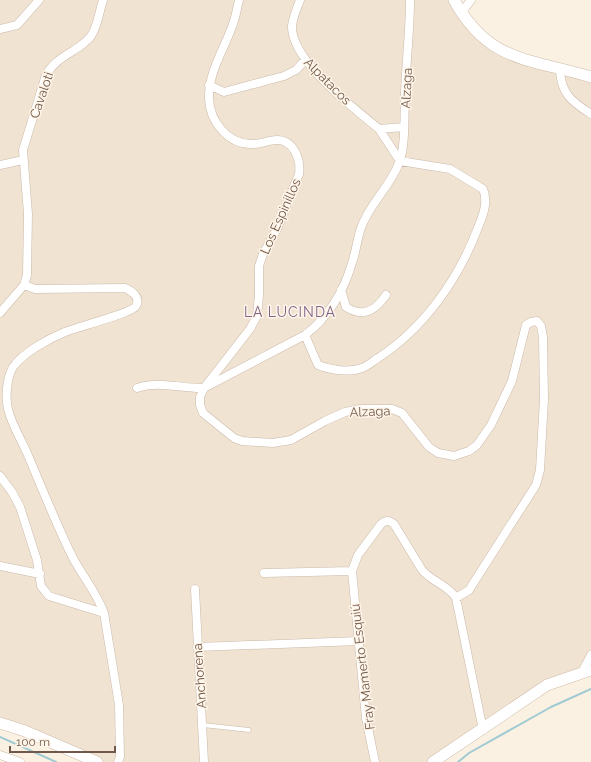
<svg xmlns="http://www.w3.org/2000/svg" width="591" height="762" font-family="Raleway,sans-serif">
  <rect width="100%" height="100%" fill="#faf1e2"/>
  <path fill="#f1e3d1" d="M0 0H454L487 42 591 77V670L547 685 433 762H97L0 723Z"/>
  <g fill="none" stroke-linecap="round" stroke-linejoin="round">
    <path stroke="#a0cad3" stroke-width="2" d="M0 737 56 762
      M458 762 469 753 551 707 591 689"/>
    <defs>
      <path id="service" d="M203 725 249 730"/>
      <path id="minor" d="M103 0C99 12 98 26 91 36 79 52 58 54 46 75L23 150 28 214 27 275 24 285 35 289 125 288C132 291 141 297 136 306 132 313 77 327 65 332 48 339 24 352 13 367 7 377 5 397 8 409 11 423 21 439 27 453 42 488 56 524 73 558 83 577 97 593 104 613
        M300 0C297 8 293 17 292 26 291 61 354 108 379 129L404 127
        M410 0C410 31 406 62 405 94 404 113 406 146 399 163 390 187 369 204 361 228 357 239 356 252 352 263 344 291 328 318 305 335L204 388 200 397V405L203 413 234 438 242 441 273 443 291 440 325 421 345 412 360 409H392L402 413 429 447 438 453 454 456 469 451 477 445 491 425 512 381 526 325 531 322 537 321 541 326 543 337 544 399 540 470 536 485 469 590 456 598 483 730
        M461 13 471 0
        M0 29 17 25 39 0
        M560 68C560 93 572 102 591 114
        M209 85 224 92 284 76 296 70 305 60
        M0 165 23 160
        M341 290 346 307C363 318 375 311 386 295
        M0 313 24 285
        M305 335 318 365C330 370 349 373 362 368 368 366 373 361 378 358 423 329 458 280 477 230 482 218 489 202 483 189L450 169 400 161 379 129
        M137 388C159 380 181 389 204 388L250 329 257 316 259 295V266L263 254 277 229 299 174C301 160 294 140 277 140 268 140 259 145 250 144 227 143 210 121 209 99 208 72 225 48 233 24 236 16 237 8 239 0
        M0 476 12 492 20 507 37 560 41 586 49 596 104 613 119 705 120 757 118 762
        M0 566 40 574
        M352 571 366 718 375 762
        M264 573 352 571 358 555 381 524C386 520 389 520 394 524L422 570C432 582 448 585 456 598
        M195 589 204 762
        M197 647 359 641
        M582 672 591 655
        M0 755 20 762"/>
      <path id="secondary" d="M454 0C489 63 529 58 591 77
        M0 723 25 731 97 762
        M433 762 547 685 591 670"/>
    </defs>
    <use href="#service" stroke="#cab9aa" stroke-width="5"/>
    <use href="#minor" stroke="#cab9aa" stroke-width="9"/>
    <use href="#secondary" stroke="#cfbbaa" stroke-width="12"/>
    <use href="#service" stroke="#fff" stroke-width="4"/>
    <use href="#minor" stroke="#fff" stroke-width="8"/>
    <use href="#secondary" stroke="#fff" stroke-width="11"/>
  </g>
  <g text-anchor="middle" stroke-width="3" stroke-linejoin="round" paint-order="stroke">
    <g font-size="13" fill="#70594b" stroke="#fef5e8">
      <text transform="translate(328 81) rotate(45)" y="5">Alpatacos</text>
      <text transform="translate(406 88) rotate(-87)" y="5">Alzaga</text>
      <text transform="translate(41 95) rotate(-71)" y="5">Cavaloti</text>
      <text transform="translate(280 216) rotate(-66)" y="5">Los Espinillos</text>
      <text transform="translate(370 411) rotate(-2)" y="5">Alzaga</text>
      <text transform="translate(362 667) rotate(-97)" y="5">Fray Mamerto Esquiú</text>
      <text transform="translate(199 676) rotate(-94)" y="5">Anchorena</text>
    </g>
    <g font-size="14" letter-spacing="1" fill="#7f638c" stroke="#fef5e8">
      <text x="290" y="317">LA LUCINDA</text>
    </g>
  </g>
  <path d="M10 746v6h105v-6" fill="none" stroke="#70594b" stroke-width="2"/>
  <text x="16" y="746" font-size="12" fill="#70594b" stroke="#fef5e8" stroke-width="3" paint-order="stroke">100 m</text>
</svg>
